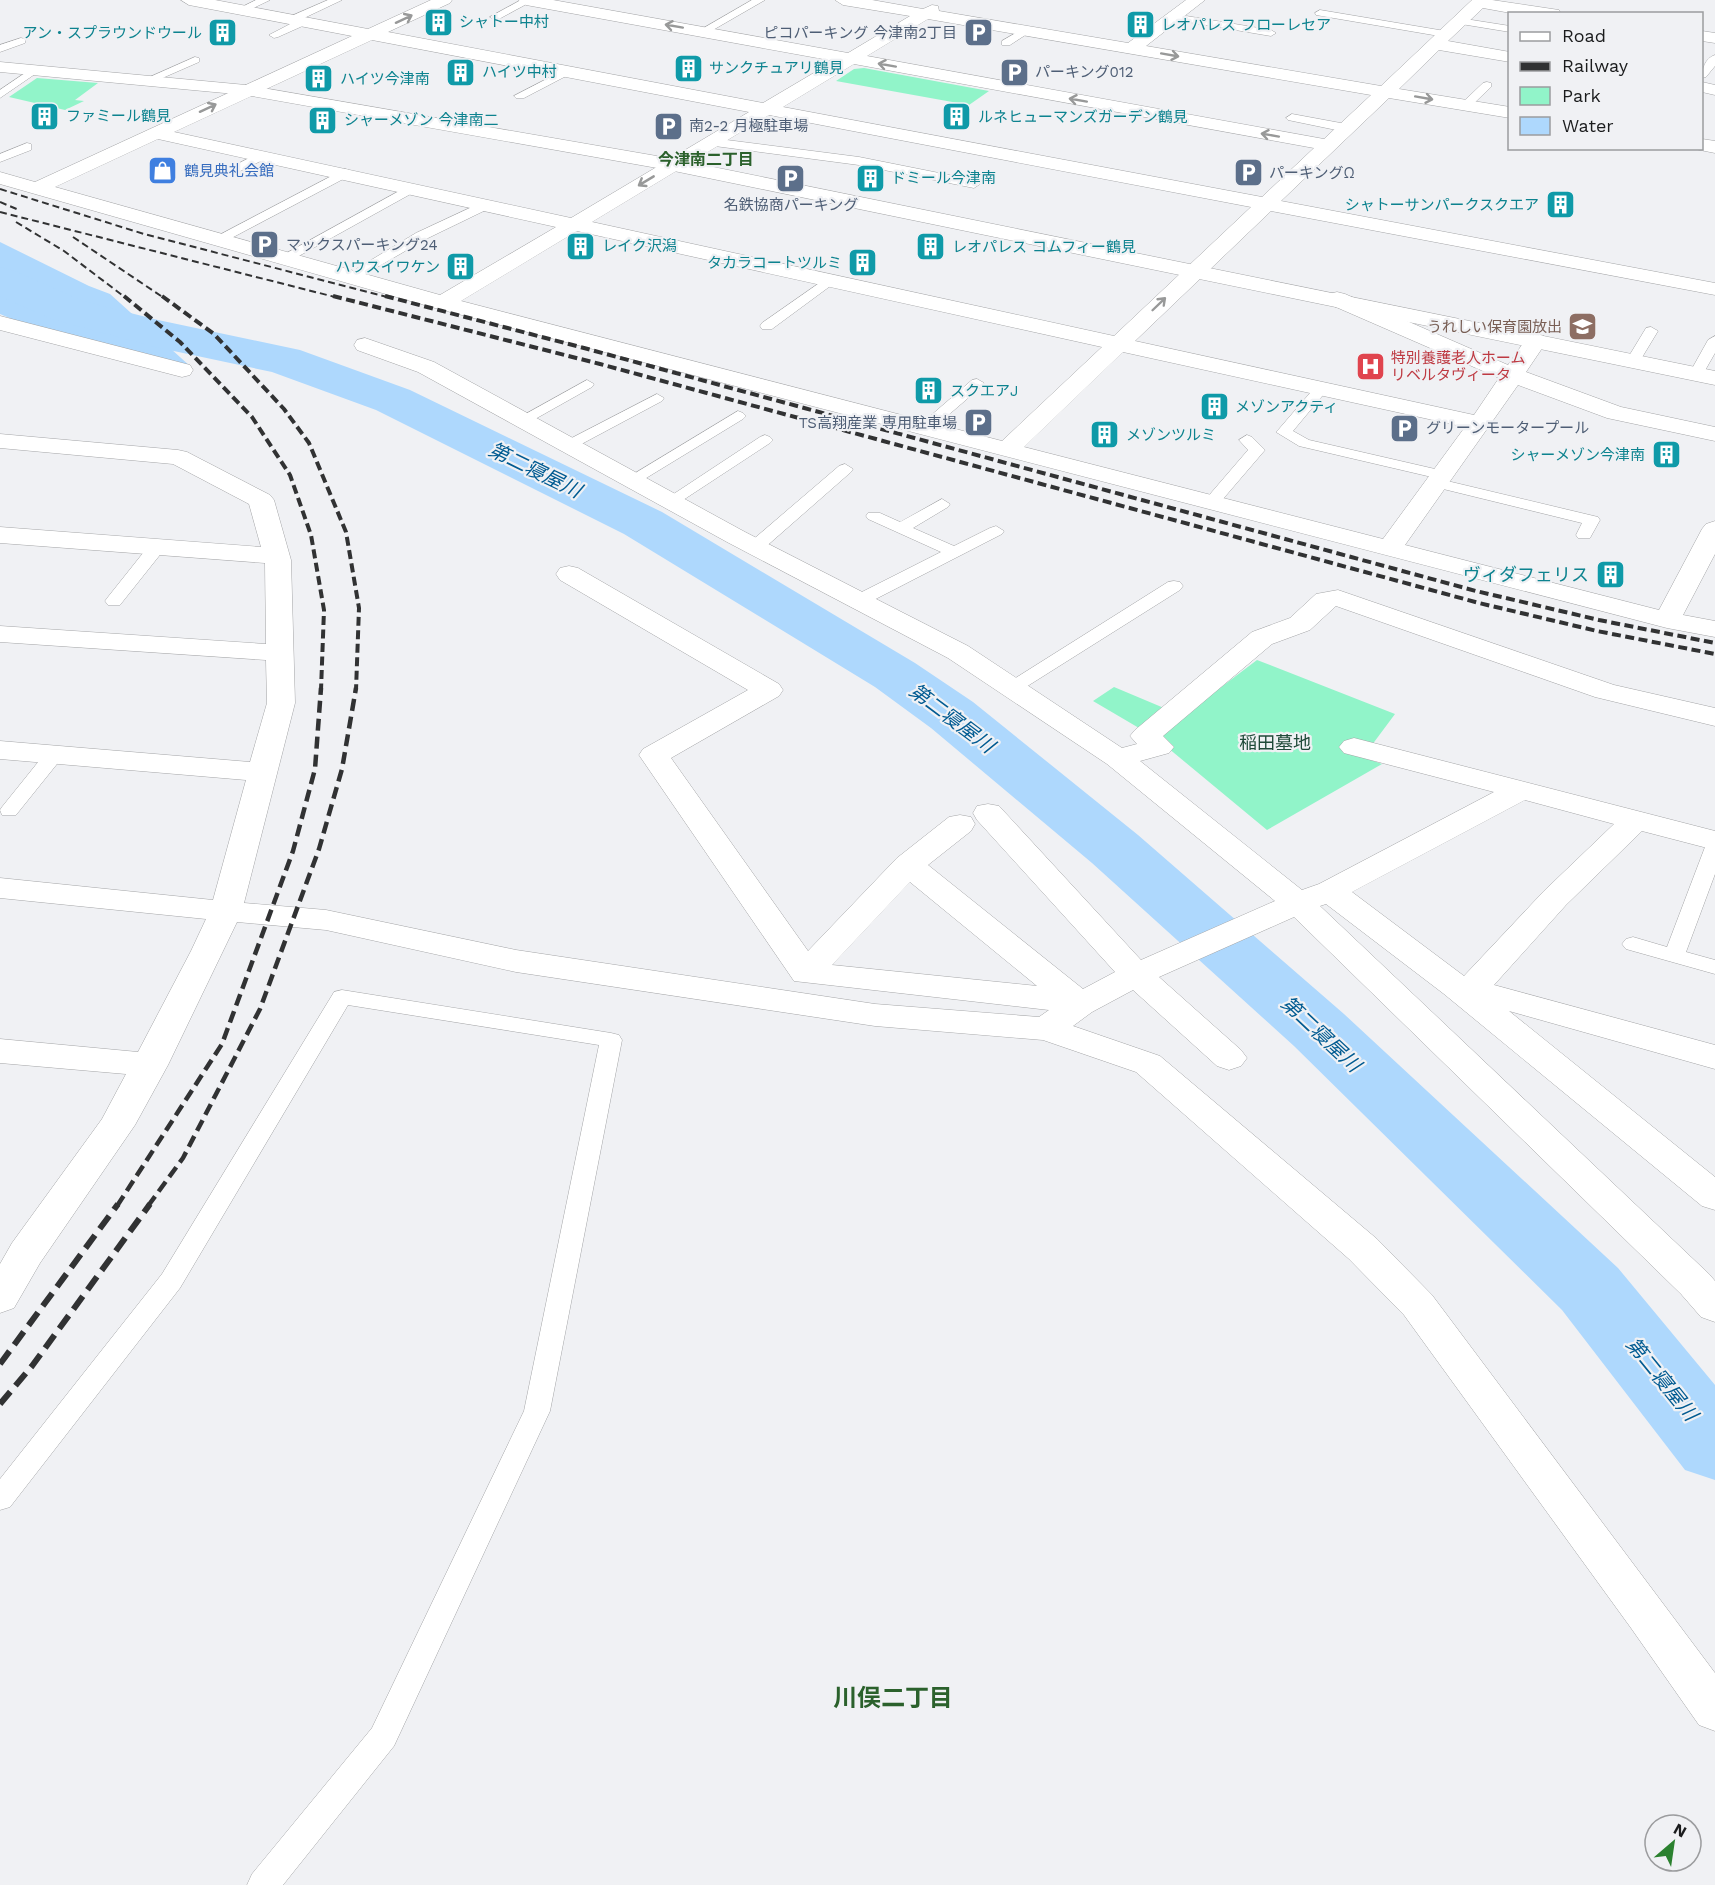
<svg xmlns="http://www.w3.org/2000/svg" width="1715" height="1885" font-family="'Work Sans','Noto Sans JP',sans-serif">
  <rect width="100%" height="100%" fill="#f0f1f4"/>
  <path fill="#91f4c9" d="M864 68 989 91 969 105 836 81 854 69Z
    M37 78 98 83 75 100 84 101 65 110 9 97Z
    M1257 660 1395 714 1363 757 1382 764 1267 830 1156 738 1093 701 1114 687 1183 716Z"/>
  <path fill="#aed8fd" d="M0 242 89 286 110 294 191 367 35 329 0 314Z"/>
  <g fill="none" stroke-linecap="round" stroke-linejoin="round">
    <path fill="#aed8fd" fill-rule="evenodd" d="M0 267 15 271 83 301 158 320 300 350 410 390 662 512 915 663 973 702 1138 835 1344 1014 1618 1268 1715 1385V1480L1685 1470 1562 1310 1294 1046 1092 863 931 728 875 687 624 534 376 410 272 372 155 347 51 319 0 296Z"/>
    <defs>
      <path id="lane" d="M256 0H270L245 12 241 13 236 10Z
        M328 0H342L302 19 307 20V24L278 37 274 38 269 35 292 23 287 22V18Z
        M521 0H534L499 19 495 20 490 17Z
        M752 0H765L706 34H698L697 32Z
        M1320 10 1445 31 1450 34 1445 37 1316 15 1315 13Z
        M1174 14 1271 30 1276 33 1271 36 1170 19 1169 17Z
        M1459 18 1510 26V32L1455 23V19Z
        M1026 27 1030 28V32L1010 45H1002V41Z
        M21 38 25 39V43L0 52V45Z
        M1715 55V66L1706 77 1702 78C1702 69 1705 58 1715 55Z
        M195 57 199 58V62L151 83 147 84 141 81Z
        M34 67 40 70 38 72 0 98V90Z
        M566 69 570 70V74L524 98H516L514 96Z
        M1487 82 1491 83V87L1470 107H1462V103L1483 83Z
        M1292 114 1346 124 1352 128 1346 132 1288 120 1286 118Z
        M711 138 859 157 974 180 980 184 974 188 859 165 707 145 705 142Z
        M27 143 31 144V150L0 162V154Z
        M261 152 265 153V159L236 173 232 174 226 170Z
        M345 169 349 170 351 173 349 176 222 243 217 244 210 240Z
        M412 184 418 188 416 191 288 262 283 263 276 259Z
        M485 201 491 205 490 208 426 239 355 280 350 281 343 277 416 233Z
        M828 277 833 278 835 281 833 284 772 329H762L760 326 762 323Z
        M1651 327 1658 331 1638 364 1633 365 1628 364 1626 361 1646 328Z
        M1715 336V353L1703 374 1701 377H1691L1689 374 1708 340Z
        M977 379 984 383 982 386 931 430H921L918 427 921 424 972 380Z
        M587 380 594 384 592 387 528 423H518L515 420Z
        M1321 385 1328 389 1293 431 1309 440 1448 472 1450 475 1443 480 1598 517 1600 520 1590 538H1578L1576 535 1582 523 1431 486 1429 483 1436 478 1299 446 1276 432 1279 429 1316 386Z
        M657 394 664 398 662 401 574 448H564L561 445 564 442Z
        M738 411 743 413 746 416 743 419 638 483 632 485 624 480Z
        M765 435 770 437 773 440 770 443 677 504 671 506 663 501 760 437Z
        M1247 435 1252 437 1265 450 1217 506H1205L1203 503 1205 500 1248 450 1239 440Z
        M845 464 853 469 851 472 761 551H749L747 547 749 543 839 466Z
        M942 499 950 504 948 507 913 528 954 546 990 528 996 526 1004 531 1002 534 864 605H852L849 601 852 597 941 552 868 519 866 516 868 513H880L900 522Z
        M157 542 165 547 163 551 120 605H108L105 601 108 597 151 543Z
        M1174 581 1180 582 1183 586 1180 590 1018 692H1006L1003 688 1006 684 1168 582Z
        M54 749 61 751 63 755 61 759 16 815H2L0 810 2 807 47 751Z
        M1715 841V874L1686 952 1715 960V974L1626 949 1622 944 1626 939 1633 937 1667 947 1705 847 1708 843Z
        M342 990 611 1033 619 1035 622 1040 550 1411 394 1746 283 1885H247L252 1874 372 1728 524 1411 599 1045 348 1005 180 1288 10 1507 0 1510V1479L162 1274 331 997 334 992Z"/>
      <path id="street" d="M181 0H215L368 29 431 0H452L450 3 388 32 763 103 834 61 526 5 518 0H553L848 53 910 16 843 5 835 0H872L923 9 932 5 938 6 939 11 1128 43 1186 0H1205L1146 46 1381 86 1472 0H1492L1559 10 1561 14H1516L1483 8 1448 41 1510 52V62L1439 50 1399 89 1510 107V118L1389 98 1281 201 1715 283V295L1271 211 1135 341 1474 415 1499 378 1329 304 1326 299 1329 294 1337 292 1345 294 1508 365 1528 336 1536 334 1544 336 1547 341 1526 372 1621 407 1715 427V441L1607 418 1518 385 1405 545 1659 610 1702 529 1706 524 1715 521V554L1683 615 1715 621V637L1667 628 435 308 0 184V172L35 182 352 36 189 5ZM928 19 1371 95 1324 139 867 56ZM372 40 749 112 571 218 174 132ZM854 64 1314 148 1262 197 783 107ZM769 115 1251 207 1114 336 592 222ZM158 139 556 227 440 295 55 187ZM577 231 1102 347 1002 441 461 301ZM1123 352 1465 427 1383 539 1024 447Z
        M1702 31 1715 33V43L1702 41Z
        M1702 82 1715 85V95L1702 92Z
        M1702 139 1715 141V153L1695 149 1702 148Z
        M0 316 190 365 193 370 190 375 182 377 0 330Z
        M365 338 434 362 745 532 968 646 1122 748 1137 744 1130 736 1135 730 1252 632 1290 618 1316 594 1338 590 1614 685 1715 708V726L1595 697 1336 606 1310 630 1272 644 1163 736 1174 747 1169 753 1140 761 1302 890 1319 884 1494 792 1344 753 1339 747 1344 741 1354 738 1715 831V850L1642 831 1566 905 1494 985 1715 1045V1069L1509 1011 1715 1177V1210L1702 1206 1444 994 1326 904 1320 906 1709 1274 1715 1281V1322L1701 1317 1681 1294 1294 917 1159 977 1241 1050 1247 1058 1241 1066 1229 1070 1217 1066 1133 990 1092 1012 1073 1026 1160 1056 1377 1239 1432 1295 1715 1673V1731L1699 1725 1631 1628 1404 1315 1349 1259 1136 1072 1043 1040 875 1026 516 972 326 930 237 922 168 1065 135 1125 40 1263 14 1308 0 1313V1264L12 1243 102 1119 126 1074 0 1063V1039L138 1052 191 951 206 919 0 898V878L213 900 246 780 0 759V741L250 762 267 703 266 660 0 642V626L266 644 265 563 0 543V527L261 547 249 504 173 464 0 448V434L178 450 187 452 270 495 274 500 291 560 295 703 244 903 326 910 516 950 875 1004 1039 1017 1049 1010 794 981 639 755 643 749 748 690 560 580 556 574 560 568 569 566 578 568 779 684 783 690 779 696 671 758 808 951 897 858 949 817 960 815 971 817 975 824 971 831 928 865 1083 989 1115 972 977 820 973 813 977 806 988 804 999 806 1141 960 1275 901 1107 764 948 658 727 542 418 372 357 350 354 345 357 340ZM1525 800 1614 824 1544 891 1464 976 1352 892ZM910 882 1037 986 832 965Z"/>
      <path id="secondary" d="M0 62 246 85 674 159 1715 371V385L674 171 246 95 0 72Z"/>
    </defs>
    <use href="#lane" stroke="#a4a5a7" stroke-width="1"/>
    <use href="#street" stroke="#a4a5a7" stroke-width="1"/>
    <use href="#secondary" stroke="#a4a5a7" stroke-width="1"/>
    <use href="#lane" fill="#fff" fill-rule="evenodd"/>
    <use href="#street" fill="#fff" fill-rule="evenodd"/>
    <use href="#secondary" fill="#fff" fill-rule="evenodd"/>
    <path stroke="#313233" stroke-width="2" stroke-dasharray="7 4" stroke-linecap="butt" d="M0 189 144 234 391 298
      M0 202 19 210
      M0 212 339 298
      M16 222 64 251 126 298
      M73 237 164 298"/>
    <path stroke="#313233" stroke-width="4" stroke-dasharray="9 4.5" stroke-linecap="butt" d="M124 296 180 342 252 417 290 475 311 535 324 610 321 690
      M162 296 214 334 284 409 309 443 346 532 359 608 356 690
      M333 296 600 364 1479 603 1597 631 1715 654
      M385 296 584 348 1476 591 1599 620 1715 643"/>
    <path stroke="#313233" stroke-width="4.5" stroke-dasharray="12 6" stroke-linecap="butt" d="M117 1206 222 1044 293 851 315 769 321 688
      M148 1206 183 1158 260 1009 319 849 342 769 356 688"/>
    <path stroke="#313233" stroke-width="6" stroke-dasharray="16 8" stroke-linecap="butt" d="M0 1364 118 1204
      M0 1404 32 1366 150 1204"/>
  </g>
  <defs><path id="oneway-shaft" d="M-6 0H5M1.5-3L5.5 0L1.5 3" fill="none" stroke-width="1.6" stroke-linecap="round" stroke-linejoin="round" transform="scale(1.5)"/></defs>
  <g stroke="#989999">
    <use href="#oneway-shaft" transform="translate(404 19) rotate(-25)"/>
    <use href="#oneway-shaft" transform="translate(674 26) rotate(-170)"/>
    <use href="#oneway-shaft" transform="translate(1170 55) rotate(10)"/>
    <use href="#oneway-shaft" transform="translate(887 65) rotate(-170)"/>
    <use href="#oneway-shaft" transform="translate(1424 98) rotate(10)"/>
    <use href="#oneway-shaft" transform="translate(1078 100) rotate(-170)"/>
    <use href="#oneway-shaft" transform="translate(208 108) rotate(-25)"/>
    <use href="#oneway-shaft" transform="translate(1270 135) rotate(-170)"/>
    <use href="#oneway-shaft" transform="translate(646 181) rotate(149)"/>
    <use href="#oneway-shaft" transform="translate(1159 304) rotate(-44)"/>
  </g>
  <defs>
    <symbol id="building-square" viewBox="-11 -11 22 22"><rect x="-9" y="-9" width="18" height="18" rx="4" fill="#0f9aa8" stroke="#f0f1f4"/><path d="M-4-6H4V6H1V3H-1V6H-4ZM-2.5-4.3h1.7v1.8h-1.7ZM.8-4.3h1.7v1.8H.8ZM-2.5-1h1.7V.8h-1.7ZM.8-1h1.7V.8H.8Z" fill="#fff"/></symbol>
    <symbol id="parking-square" viewBox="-11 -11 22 22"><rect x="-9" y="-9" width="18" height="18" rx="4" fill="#5c6f8a" stroke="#f0f1f4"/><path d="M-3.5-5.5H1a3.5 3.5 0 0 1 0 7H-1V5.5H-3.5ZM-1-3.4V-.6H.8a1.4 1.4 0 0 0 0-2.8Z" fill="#fff"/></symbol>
    <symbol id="shop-square" viewBox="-11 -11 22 22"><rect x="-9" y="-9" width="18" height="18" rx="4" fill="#3f7fe0" stroke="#f0f1f4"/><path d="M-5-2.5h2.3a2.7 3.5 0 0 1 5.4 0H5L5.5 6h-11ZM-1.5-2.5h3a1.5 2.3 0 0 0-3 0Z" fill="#fff"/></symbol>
    <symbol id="school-square" viewBox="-11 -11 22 22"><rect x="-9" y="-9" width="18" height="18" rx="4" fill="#8d6e63" stroke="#f0f1f4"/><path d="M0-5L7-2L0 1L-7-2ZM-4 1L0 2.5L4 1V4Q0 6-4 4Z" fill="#fff"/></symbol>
    <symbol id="hospital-square" viewBox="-11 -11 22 22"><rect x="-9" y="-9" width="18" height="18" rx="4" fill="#e0444e" stroke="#f0f1f4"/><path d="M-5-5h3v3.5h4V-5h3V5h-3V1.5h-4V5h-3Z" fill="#fff"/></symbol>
  </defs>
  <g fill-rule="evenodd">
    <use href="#building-square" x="422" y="6" width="33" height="33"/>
    <use href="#building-square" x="1124" y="8" width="33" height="33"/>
    <use href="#building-square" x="206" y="16" width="33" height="33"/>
    <use href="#parking-square" x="962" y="16" width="33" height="33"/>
    <use href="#building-square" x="672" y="52" width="33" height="33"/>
    <use href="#building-square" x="444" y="56" width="33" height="33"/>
    <use href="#parking-square" x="998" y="56" width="33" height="33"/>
    <use href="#building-square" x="302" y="62" width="33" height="33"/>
    <use href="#building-square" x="28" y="100" width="33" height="33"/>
    <use href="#building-square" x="940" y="100" width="33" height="33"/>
    <use href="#building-square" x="306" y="104" width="33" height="33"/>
    <use href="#parking-square" x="652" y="110" width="33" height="33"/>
    <use href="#shop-square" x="146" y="154" width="33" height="33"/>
    <use href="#parking-square" x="1232" y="156" width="33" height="33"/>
    <use href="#parking-square" x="774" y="162" width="33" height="33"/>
    <use href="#building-square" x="854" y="162" width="33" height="33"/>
    <use href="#building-square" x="1544" y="188" width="33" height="33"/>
    <use href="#parking-square" x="248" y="228" width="33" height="33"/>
    <use href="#building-square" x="564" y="230" width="33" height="33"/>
    <use href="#building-square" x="914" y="230" width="33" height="33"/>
    <use href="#building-square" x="846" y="246" width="33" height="33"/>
    <use href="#building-square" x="444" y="250" width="33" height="33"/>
    <use href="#school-square" x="1566" y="310" width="33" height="33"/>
    <use href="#hospital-square" x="1354" y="350" width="33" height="33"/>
    <use href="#building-square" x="912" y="374" width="33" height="33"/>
    <use href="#building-square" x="1198" y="390" width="33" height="33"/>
    <use href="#parking-square" x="962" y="406" width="33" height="33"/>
    <use href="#parking-square" x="1388" y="412" width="33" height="33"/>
    <use href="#building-square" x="1088" y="418" width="33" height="33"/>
    <use href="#building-square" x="1650" y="438" width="33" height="33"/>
    <use href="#building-square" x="1594" y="558" width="33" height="33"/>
  </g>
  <g text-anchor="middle" stroke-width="4.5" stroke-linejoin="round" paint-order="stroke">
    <g font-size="15" fill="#0d838f" stroke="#f0f1f4" text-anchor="start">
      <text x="459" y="27">シャトー中村</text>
      <text x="1161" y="30">レオパレス フローレセア</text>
      <text x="202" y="38" text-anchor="end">アン・スプラウンドウール</text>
      <text x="709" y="73">サンクチュアリ鶴見</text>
      <text x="482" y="77">ハイツ中村</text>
      <text x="340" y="84">ハイツ今津南</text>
      <text x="66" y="121">ファミール鶴見</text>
      <text x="978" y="122">ルネヒューマンズガーデン鶴見</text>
      <text x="344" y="125">シャーメゾン 今津南二</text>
      <text x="891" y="183">ドミール今津南</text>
      <text x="1539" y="210" text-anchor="end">シャトーサンパークスクエア</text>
      <text x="602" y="251">レイク沢潟</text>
      <text x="952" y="252">レオパレス コムフィー鶴見</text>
      <text x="842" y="268" text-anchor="end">タカラコートツルミ</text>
      <text x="440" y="272" text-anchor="end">ハウスイワケン</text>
      <text x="950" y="396">スクエアJ</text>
      <text x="1235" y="412">メゾンアクティ</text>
      <text x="1126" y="440">メゾンツルミ</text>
      <text x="1645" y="460" text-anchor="end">シャーメゾン今津南</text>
    </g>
    <g font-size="15" fill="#4e5e75" stroke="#f0f1f4" text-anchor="start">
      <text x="957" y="38" text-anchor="end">ピコパーキング 今津南2丁目</text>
      <text x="1035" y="77">パーキング012</text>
      <text x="689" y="131">南2-2 月極駐車場</text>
      <text x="1269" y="178">パーキングΩ</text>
      <text x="791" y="210" text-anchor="middle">名鉄協商パーキング</text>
      <text x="286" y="250">マックスパーキング24</text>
      <text x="957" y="428" text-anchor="end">TS高翔産業 専用駐車場</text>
      <text x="1426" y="433">グリーンモータープール</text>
    </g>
    <g font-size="15" fill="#366cbe" stroke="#f0f1f4" text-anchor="start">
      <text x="184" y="176">鶴見典礼会館</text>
    </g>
    <g font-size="15" fill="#785e54" stroke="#f0f1f4" text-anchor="end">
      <text x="1562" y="332">うれしい保育園放出</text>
    </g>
    <g font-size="15" fill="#be3a42" stroke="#f0f1f4" text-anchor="start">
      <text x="1391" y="363">特別養護老人ホーム<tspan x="1391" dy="17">リベルタヴィータ</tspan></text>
    </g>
    <g font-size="16" font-weight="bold" fill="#2b612c" stroke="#f0f1f4">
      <text x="706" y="165">今津南二丁目</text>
    </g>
    <g font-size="18" fill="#0d838f" stroke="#f0f1f4" text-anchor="end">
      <text x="1589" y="581">ヴィダフェリス</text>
    </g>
    <g font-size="18" fill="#1f4a39" stroke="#f0f1f4">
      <text x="1275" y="749">稲田墓地</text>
    </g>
    <g font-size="20" font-style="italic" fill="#015b92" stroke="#f0f1f4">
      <text transform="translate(535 470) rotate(26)" y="7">第二寝屋川</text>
      <text transform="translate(952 718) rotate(37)" y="7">第二寝屋川</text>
      <text transform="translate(1321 1034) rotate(43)" y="7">第二寝屋川</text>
      <text transform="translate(1662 1379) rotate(51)" y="7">第二寝屋川</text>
    </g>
    <g font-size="24" font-weight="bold" fill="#2b612c" stroke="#f0f1f4">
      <text x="893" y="1706">川俣二丁目</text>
    </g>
  </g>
  <rect x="1508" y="12" width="195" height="138" fill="#f0f1f4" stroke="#9b9c9e" stroke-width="1.5"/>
  <rect x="1520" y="32" width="30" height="9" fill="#ffffff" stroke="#9b9c9e" stroke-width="1.5"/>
  <text x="1562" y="42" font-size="18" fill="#1b1c1d">Road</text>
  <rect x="1520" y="62" width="30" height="9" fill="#313233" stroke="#9b9c9e" stroke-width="1.5"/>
  <text x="1562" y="72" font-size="18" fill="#1b1c1d">Railway</text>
  <rect x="1520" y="87" width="30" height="18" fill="#91f4c9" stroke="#9b9c9e" stroke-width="1.5"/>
  <text x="1562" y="102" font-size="18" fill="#1b1c1d">Park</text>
  <rect x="1520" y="117" width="30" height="18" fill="#aed8fd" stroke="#9b9c9e" stroke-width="1.5"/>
  <text x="1562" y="132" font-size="18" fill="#1b1c1d">Water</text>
  <g transform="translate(1673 1843) rotate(29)"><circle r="28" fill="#f0f1f4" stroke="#9b9c9e" stroke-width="1.5"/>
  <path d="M0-4.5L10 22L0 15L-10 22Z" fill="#2b812f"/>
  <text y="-9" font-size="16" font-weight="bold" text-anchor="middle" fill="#1b1c1d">N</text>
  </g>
</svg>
